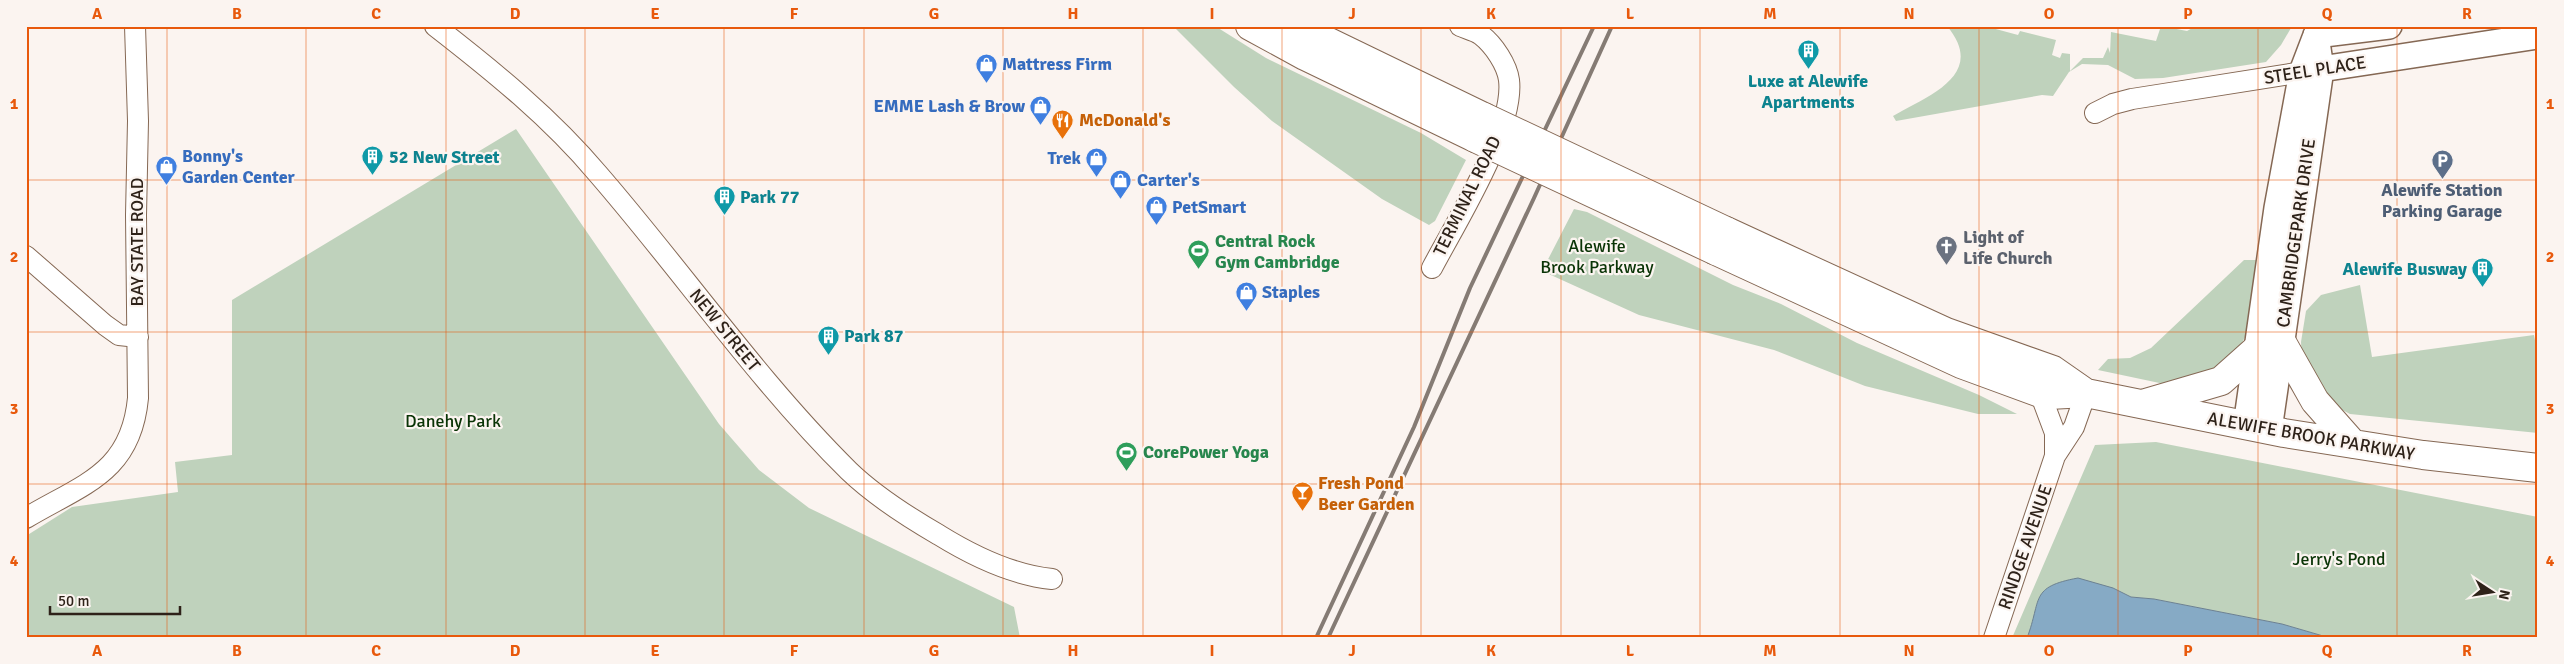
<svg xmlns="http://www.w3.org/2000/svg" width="2564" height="664" font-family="Signika,sans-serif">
  <rect width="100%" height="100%" fill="#fbf4f0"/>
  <path fill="#bfd2bc" d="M1173 26H1215L1266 58 1421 133 1466 160 1435 221 1429 225 1382 199 1272 121 1234 87Z
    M1947 26H1992V28L2018 35 2020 31 2056 40 2052 55 2060 58 2062 53 2070 54V71L2083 58H2103L2108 47 2110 53 2111 32 2156 41 2161 26 2187 31 2196 26 2291 28 2281 45 2266 62 2163 78 2135 79 2108 65 2082 64 2069 72 2053 96 2042 95 1896 121 1893 116C1927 96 1988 75 1947 26Z
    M516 129 719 424 759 470 809 508 1014 607 1020 638H26V536L72 507 178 492 175 462 232 455V300Z
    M1574 209 1587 212 1733 285 1781 304 1857 343 1979 395 2017 414H1978L1865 386 1774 350 1639 315 1542 271Z
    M2244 260H2259L2246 335 2235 357 2219 372 2169 385 2098 370 2108 359 2130 358 2151 348Z
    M2360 285 2372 357 2534 335 2538 356V433L2350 414 2333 405 2302 360 2301 342 2306 311 2321 295Z
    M2156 442 2538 517V638H2330L2282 624 2154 599 2131 597 2113 588 2027 638H2012L2095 445Z"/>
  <path fill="#86aac5" stroke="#6c8191" d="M2078 578 2113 588 2131 597 2154 599 2282 624 2330 638H2027C2042 599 2029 587 2078 578Z"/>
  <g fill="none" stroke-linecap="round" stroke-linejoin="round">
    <defs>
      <path id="minor" d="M435 26C493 71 551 118 598 174 683 272 757 380 849 471 875 496 908 517 939 535 973 556 1012 575 1052 579
        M2095 113 2113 104 2132 99 2315 70
        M26 256 105 325 119 335 138 337
        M1432 268C1455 224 1515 129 1509 80 1507 65 1494 45 1481 35 1476 31 1467 29 1460 26
        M2040 393 2055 433V456
        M26 518C83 484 131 473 138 398L136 215 138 121 135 26
        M1994 638 2055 456 2074 427 2086 393"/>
      <path id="major" d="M2316 35 2389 26
        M2321 69 2538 36
        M2246 426 2277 208 2302 72 2315 38
        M2269 430 2321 69 2316 35"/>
      <path id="highway" d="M1250 26 1305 56 1475 138
        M1296 26 1484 117
        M1726 231 1946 332 2053 370 2086 393
        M1716 251 1961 364 2040 393 2049 395 2086 393 2284 433 2423 455 2538 468
        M2280 339 2315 401 2353 444
        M2146 403 2221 381 2258 348"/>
    </defs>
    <use href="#minor" stroke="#856854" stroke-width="22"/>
    <use href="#major" stroke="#856854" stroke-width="28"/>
    <use href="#highway" stroke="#856854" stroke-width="30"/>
    <use href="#minor" stroke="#fff" stroke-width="20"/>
    <use href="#major" stroke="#fff" stroke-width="25"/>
    <use href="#highway" stroke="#fff" stroke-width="28"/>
    <path stroke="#857b74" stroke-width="4" d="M1316 638 1414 427 1470 288 1594 26
      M1328 638 1534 198 1612 26"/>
    <defs>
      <path id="highway-bridge" d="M1484 117 1726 231
        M1475 138 1716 251"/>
    </defs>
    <use href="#highway-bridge" stroke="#856854" stroke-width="30" stroke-linecap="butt"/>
    <use href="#highway-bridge" stroke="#fff" stroke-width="28"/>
  </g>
  <path fill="none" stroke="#e8590c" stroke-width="1" stroke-opacity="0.55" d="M167 26V638M306 26V638M446 26V638M585 26V638M724 26V638M864 26V638M1003 26V638M1143 26V638M1282 26V638M1421 26V638M1561 26V638M1700 26V638M1840 26V638M1979 26V638M2118 26V638M2258 26V638M2397 26V638M26 180H2538M26 332H2538M26 484H2538"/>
  <defs>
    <symbol id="building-pin" viewBox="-11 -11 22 30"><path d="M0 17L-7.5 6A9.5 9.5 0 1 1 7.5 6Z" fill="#0f9aa8" stroke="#fbf4f0"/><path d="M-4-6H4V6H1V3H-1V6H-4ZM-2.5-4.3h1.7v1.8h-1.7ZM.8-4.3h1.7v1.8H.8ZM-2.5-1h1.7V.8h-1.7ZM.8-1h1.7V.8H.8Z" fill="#fff"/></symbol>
    <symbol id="shop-pin" viewBox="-11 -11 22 30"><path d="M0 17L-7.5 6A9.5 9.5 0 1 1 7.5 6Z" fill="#3f7fe0" stroke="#fbf4f0"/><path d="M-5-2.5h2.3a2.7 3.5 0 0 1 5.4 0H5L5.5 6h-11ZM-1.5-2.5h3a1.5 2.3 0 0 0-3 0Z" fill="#fff"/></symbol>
    <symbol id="restaurant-pin" viewBox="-11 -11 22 30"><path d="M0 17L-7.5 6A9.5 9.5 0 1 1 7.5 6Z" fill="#e8710a" stroke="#fbf4f0"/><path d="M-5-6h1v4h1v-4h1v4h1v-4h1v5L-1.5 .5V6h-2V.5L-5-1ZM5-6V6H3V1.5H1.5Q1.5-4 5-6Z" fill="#fff"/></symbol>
    <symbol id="parking-pin" viewBox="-11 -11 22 30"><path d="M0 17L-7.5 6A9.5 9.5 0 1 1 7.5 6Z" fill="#5c6f8a" stroke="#fbf4f0"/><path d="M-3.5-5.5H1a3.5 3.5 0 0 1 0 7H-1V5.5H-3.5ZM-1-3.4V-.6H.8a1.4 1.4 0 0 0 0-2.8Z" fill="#fff"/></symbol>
    <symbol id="church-pin" viewBox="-11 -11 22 30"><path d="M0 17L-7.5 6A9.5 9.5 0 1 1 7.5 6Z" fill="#6b7280" stroke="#fbf4f0"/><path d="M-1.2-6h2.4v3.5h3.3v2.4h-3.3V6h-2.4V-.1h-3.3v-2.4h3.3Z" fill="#fff"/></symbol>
    <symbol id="stadium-pin" viewBox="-11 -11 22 30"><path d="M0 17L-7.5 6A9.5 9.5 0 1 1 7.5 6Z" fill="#2e9e5b" stroke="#fbf4f0"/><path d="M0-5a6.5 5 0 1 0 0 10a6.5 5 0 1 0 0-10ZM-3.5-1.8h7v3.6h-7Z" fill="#fff"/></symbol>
    <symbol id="bar-pin" viewBox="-11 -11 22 30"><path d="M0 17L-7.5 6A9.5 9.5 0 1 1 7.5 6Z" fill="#e8710a" stroke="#fbf4f0"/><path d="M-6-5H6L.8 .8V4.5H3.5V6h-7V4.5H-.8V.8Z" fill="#fff"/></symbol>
  </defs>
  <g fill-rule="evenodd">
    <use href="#building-pin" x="1796" y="38" width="25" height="34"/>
    <use href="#shop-pin" x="974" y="52" width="25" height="34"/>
    <use href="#shop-pin" x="1028" y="94" width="25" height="34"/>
    <use href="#restaurant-pin" x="1050" y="108" width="25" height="34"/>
    <use href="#building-pin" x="360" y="144" width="25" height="34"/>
    <use href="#shop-pin" x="1084" y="146" width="25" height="34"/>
    <use href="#parking-pin" x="2430" y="148" width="25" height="34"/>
    <use href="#shop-pin" x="154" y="154" width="25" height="34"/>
    <use href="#shop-pin" x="1108" y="168" width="25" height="34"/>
    <use href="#building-pin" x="712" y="184" width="25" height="34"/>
    <use href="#shop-pin" x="1144" y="194" width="25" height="34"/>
    <use href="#church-pin" x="1934" y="234" width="25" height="34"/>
    <use href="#stadium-pin" x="1186" y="238" width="25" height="34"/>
    <use href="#building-pin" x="2470" y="256" width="25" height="34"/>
    <use href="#shop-pin" x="1234" y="280" width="25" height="34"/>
    <use href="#building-pin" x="816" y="324" width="25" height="34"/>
    <use href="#stadium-pin" x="1114" y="440" width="25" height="34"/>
    <use href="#bar-pin" x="1290" y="480" width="25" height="34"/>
  </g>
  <g text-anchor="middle" stroke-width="4.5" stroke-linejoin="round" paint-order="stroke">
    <g font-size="18" font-weight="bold" fill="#366cbe" stroke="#fbf4f0" text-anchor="start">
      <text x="1002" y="70">Mattress Firm</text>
      <text x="1025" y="112" text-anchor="end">EMME Lash &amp; Brow</text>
      <text x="182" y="162">Bonny's<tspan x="182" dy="21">Garden Center</tspan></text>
      <text x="1081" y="164" text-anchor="end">Trek</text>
      <text x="1137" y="186">Carter's</text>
      <text x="1172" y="213">PetSmart</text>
      <text x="1262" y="298">Staples</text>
    </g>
    <g font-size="18" fill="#2e2219" stroke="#fbf4f0">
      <text transform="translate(2315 70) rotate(-9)" y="6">STEEL PLACE</text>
      <text transform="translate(1467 196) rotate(-64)" y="6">TERMINAL ROAD</text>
      <text transform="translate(2296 233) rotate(-82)" y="6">CAMBRIDGEPARK DRIVE</text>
      <text transform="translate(137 242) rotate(-90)" y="6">BAY STATE ROAD</text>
      <text transform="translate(725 330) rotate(51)" y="6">NEW STREET</text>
      <text transform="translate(2311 436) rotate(10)" y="6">ALEWIFE BROOK PARKWAY</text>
      <text transform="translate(2025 547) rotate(-71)" y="6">RINDGE AVENUE</text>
    </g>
    <g font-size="18" font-weight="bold" fill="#0d838f" stroke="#fbf4f0" text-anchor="start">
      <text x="1808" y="87" text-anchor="middle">Luxe at Alewife<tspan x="1808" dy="21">Apartments</tspan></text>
      <text x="389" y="163">52 New Street</text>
      <text x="740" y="203">Park 77</text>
      <text x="2467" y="275" text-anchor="end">Alewife Busway</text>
      <text x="844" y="342">Park 87</text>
    </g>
    <g font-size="18" font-weight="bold" fill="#c56008" stroke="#fbf4f0" text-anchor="start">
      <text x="1079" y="126">McDonald's</text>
      <text x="1318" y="489">Fresh Pond<tspan x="1318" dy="21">Beer Garden</tspan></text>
    </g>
    <g font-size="18" font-weight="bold" fill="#4e5e75" stroke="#fbf4f0">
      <text x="2442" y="196">Alewife Station<tspan x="2442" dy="21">Parking Garage</tspan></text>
    </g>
    <g font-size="18" font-weight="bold" fill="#5b616d" stroke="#fbf4f0" text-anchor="start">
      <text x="1963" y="243">Light of<tspan x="1963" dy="21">Life Church</tspan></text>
    </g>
    <g font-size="18" font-weight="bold" fill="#27864d" stroke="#fbf4f0" text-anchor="start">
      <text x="1215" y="247">Central Rock<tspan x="1215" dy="21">Gym Cambridge</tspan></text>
      <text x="1143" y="458">CorePower Yoga</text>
    </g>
    <g font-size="18" fill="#0a3406" stroke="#fbf4f0">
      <text x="1597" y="252">Alewife<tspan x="1597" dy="21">Brook Parkway</tspan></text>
      <text x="453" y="427">Danehy Park</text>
      <text x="2339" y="565">Jerry's Pond</text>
    </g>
  </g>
  <rect width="2564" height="664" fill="none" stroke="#fbf4f0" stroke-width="55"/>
  <g transform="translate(2492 592) rotate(102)" stroke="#fbf4f0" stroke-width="4" paint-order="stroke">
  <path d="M0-4L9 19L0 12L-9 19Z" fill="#2e2219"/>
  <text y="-8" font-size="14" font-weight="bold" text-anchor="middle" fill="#2e2219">N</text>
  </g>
  <path d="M50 606v8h130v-8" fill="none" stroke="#2e2219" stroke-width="2.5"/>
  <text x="58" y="606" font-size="15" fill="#2e2219" stroke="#fbf4f0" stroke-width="4" paint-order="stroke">50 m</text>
  <rect x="28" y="28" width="2508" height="608" fill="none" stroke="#e8590c" stroke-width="2"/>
  <g font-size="16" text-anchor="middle" font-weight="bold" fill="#e8590c">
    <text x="97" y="19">A</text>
    <text x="237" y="19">B</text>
    <text x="376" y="19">C</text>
    <text x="515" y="19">D</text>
    <text x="655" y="19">E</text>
    <text x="794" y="19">F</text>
    <text x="934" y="19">G</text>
    <text x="1073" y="19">H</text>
    <text x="1212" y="19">I</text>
    <text x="1352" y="19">J</text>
    <text x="1491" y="19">K</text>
    <text x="1630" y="19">L</text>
    <text x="1770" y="19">M</text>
    <text x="1909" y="19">N</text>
    <text x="2049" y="19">O</text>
    <text x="2188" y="19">P</text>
    <text x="2327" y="19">Q</text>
    <text x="2467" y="19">R</text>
    <text x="14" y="109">1</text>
    <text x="2550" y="109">1</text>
    <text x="14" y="262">2</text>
    <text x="2550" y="262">2</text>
    <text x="14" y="414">3</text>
    <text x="2550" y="414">3</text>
    <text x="14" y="566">4</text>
    <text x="2550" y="566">4</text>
    <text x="97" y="656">A</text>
    <text x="237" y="656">B</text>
    <text x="376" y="656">C</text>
    <text x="515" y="656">D</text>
    <text x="655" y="656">E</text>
    <text x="794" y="656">F</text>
    <text x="934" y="656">G</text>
    <text x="1073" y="656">H</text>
    <text x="1212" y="656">I</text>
    <text x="1352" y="656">J</text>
    <text x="1491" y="656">K</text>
    <text x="1630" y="656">L</text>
    <text x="1770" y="656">M</text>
    <text x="1909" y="656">N</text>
    <text x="2049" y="656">O</text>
    <text x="2188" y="656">P</text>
    <text x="2327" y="656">Q</text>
    <text x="2467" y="656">R</text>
  </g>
</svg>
